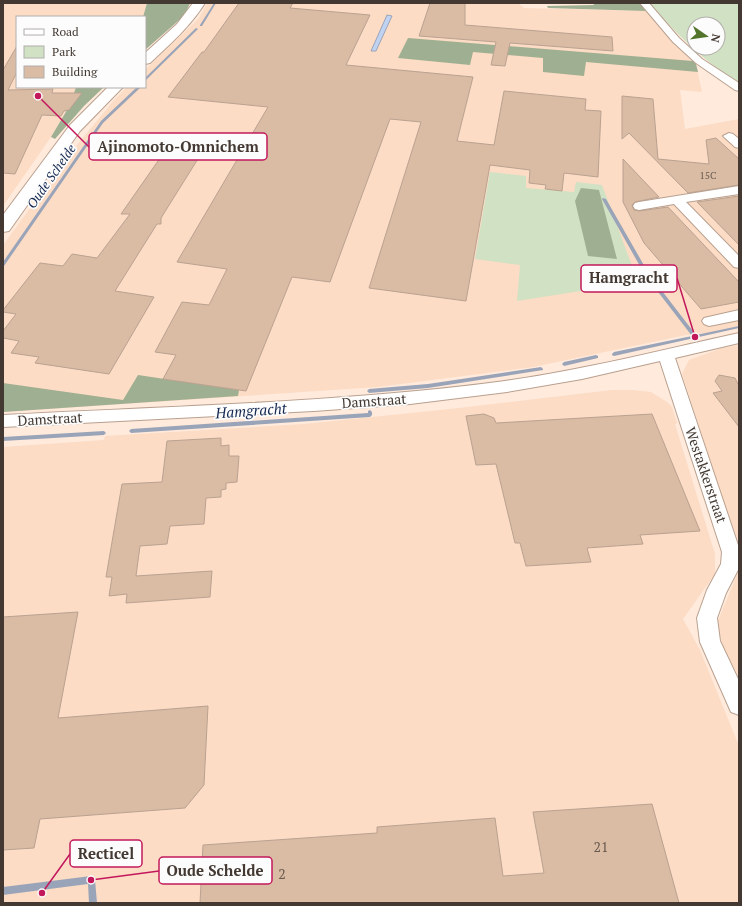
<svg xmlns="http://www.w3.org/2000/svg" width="742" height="906" font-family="'PT Serif',serif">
  <rect width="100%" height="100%" fill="#ffeadc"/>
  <path fill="#fcdcc5" d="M3 3H147L143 17H17V87H76L70 105 51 137 3 206Z
    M207 3H518L524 8 646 11 671 41 696 64 702 92 680 90 685 129 739 119V327L718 332 686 335 533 367 378 387 3 412V245L72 151 115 99 127 87H145V70L199 18Z
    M739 345V543L724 503 682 374 689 360 722 348Z
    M612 390H633L651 392 667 402 672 407 677 423 675 424 715 554V574L683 619 700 650 739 746V903H3V447L104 440 105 436 304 424 450 409Z
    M739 570V677L723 647 717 623Z"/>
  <path fill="#d1e1c3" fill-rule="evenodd" d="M649 3H739V83C703 61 677 34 649 3ZM694 24H718V48H694Z
    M490 172 526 176V188L574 192 576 182 602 185 638 282 517 301 520 265 475 259Z"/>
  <path fill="#9faf91" d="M147 3H190L185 15 145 50V17H143Z
    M593 3H640L646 11 548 8 547 6 594 5Z
    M408 38 693 61 696 64 698 72 586 62 584 76 543 72V58L473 52 470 65 398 58Z
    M76 87H104L84 106 55 139 51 137 70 105Z
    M581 188 599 190 617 259 588 256 575 201Z
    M138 375 239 390 238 396 3 412V383L123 400Z"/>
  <path fill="#c0d2f1" stroke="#9aa4b8" d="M387 15 392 16 376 51H371Z"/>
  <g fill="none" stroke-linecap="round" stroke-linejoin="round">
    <path fill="#9aa4b8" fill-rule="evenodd" d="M214 3H216L202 26H200V25Z
      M196 28 198 29 145 81V78Z
      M137 87H141L103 123 4 266H3V262L101 121Z
      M603 198 606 199 649 274 696 335 739 326V328L614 356 612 355V354L614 352 692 336 645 275 602 199Z
      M596 355 598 356V358L564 366 562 364 564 362Z
      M541 367 543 369V370L428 388 369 393 367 391 369 389 428 384Z
      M370 410 372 412V415L370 417 131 433 129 431 131 429 368 413V411Z
      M104 431 106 433 104 435 3 441V437Z
      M91 876 94 877 95 880 97 903H89L88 884 3 895V887Z"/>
  </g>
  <path fill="#dabba4" stroke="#baa291" d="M239 3H293L290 8 370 15 346 65 473 77 457 141 494 145 504 91 586 99 585 110 601 111 598 177 564 173 562 191 545 189 546 185 529 183 530 170 490 165 466 301 369 288 421 122 390 119 330 282 292 277 246 391 163 379 176 355 155 352 182 302 209 305 227 269 177 262 268 107 168 97 202 52H204Z
    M430 3H465V25L612 37 613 51 510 43 505 66 491 65 496 42 419 36Z
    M17 46V72L8 90 53 89 52 93H82L69 110 64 111 61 116 42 115 15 174 3 173V70Z
    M622 96 653 99 658 159 709 164 706 140 716 138 739 159V185L688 193 629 133 622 139Z
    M165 151 201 154 161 218V224H157L115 291 154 297 109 374 35 363 39 357 11 353 19 341 3 338V331L16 314 3 312V310L40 263 63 266 72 254 97 258 130 214H121Z
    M623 159 659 197 635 202 632 205 634 210 639 211 668 207 739 282V302L701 309 644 243 623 202Z
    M739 196V245L697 202Z
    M719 375 735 378 739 386V427L713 393 722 391 715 381Z
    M484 414 494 418 496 423 652 414 700 531 640 535 643 544 587 548 591 562 526 566 520 543H515L496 464 476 465 466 416Z
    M221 438V446L229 445V456H239L237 482 226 483V489L221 490V497L206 498 204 524 170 526 167 544 140 546 136 576 212 571 210 597 126 603 127 594 109 596 112 577H106L122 484 162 482 167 441Z
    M78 612 58 718 208 706 204 785 185 808 40 819 34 848 3 850V617Z
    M652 804 679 903H200L203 845 377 833V827L495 818 503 876 544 873 533 812Z"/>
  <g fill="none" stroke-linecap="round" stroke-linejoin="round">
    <defs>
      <path id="minor" d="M640 3H649L679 38 702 59 739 83V91L735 90 696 63 673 42Z
        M729 133 733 134 739 139V148L735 147 723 136Z
        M739 186V194L686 202 739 256V268L734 267 674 204 639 210 635 209 633 206 635 203 639 202Z
        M739 310V320L709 326 704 324 702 321 704 318Z
        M739 333V343L675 358 739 548V568L726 593 717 618 720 641 739 681V715L731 712 700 642 697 618 707 590 721 564 722 552 660 361 582 379 507 392 410 404 314 411 3 427V415C170 406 339 403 505 381 584 370 661 350 739 333Z"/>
      <path id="tertiary" d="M193 3H205C190 27 170 44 150 63L145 64V53L177 24Z
        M108 87H123L80 131 9 231 3 232V215L70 125Z"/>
    </defs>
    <use href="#minor" stroke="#b9a08f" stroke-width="2"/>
    <use href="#tertiary" stroke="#b9a08f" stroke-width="2"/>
    <use href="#minor" fill="#fff" fill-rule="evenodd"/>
    <use href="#tertiary" fill="#fff" fill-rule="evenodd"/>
  </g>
  <g text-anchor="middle" stroke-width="3.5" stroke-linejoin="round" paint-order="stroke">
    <g font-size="10" fill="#695a4e">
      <text x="708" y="179">15C</text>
    </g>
    <g font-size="13" font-style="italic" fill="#142850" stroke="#fcfcfc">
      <text transform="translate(51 176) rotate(-55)" y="5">Oude Schelde</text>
    </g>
    <g font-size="14" fill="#433932" stroke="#fcfcfc">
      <text transform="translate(374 401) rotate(-4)" y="5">Damstraat</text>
      <text transform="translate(50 419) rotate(-3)" y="5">Damstraat</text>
      <text transform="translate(706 475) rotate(71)" y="5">Westakkerstraat</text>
    </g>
    <g font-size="14" fill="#695a4e">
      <text x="601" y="852">21</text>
      <text x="282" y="879">2</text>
    </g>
    <g font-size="15" font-style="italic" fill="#142850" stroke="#fcfcfc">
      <text transform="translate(251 411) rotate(-4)" y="5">Hamgracht</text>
    </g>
  </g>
  <path fill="none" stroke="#c2185b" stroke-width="1.5" d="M38 96L89 147M695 337L677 278M42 893L70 854M91 880L159 871"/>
  <g fill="#c2185b" stroke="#fcfcfc" stroke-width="1.5">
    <circle cx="38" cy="96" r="4"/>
    <circle cx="695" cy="337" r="4"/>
    <circle cx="42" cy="893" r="4"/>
    <circle cx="91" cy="880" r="4"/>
  </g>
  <g fill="#fcfcfc" stroke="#c2185b" stroke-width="1.5">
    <rect x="89" y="133" width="178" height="27" rx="4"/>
    <rect x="581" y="265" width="96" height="27" rx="4"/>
    <rect x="70" y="840" width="72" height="27" rx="4"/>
    <rect x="159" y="857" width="113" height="27" rx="4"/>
  </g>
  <g font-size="15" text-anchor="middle" font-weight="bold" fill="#433932">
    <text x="178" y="152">Ajinomoto-Omnichem</text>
    <text x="629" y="283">Hamgracht</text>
    <text x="106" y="859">Recticel</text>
    <text x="215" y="876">Oude Schelde</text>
  </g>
  <rect width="742" height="906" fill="none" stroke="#433932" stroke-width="8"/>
  <rect x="16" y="16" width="130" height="72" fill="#fcfcfc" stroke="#b2aeab"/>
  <rect x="24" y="29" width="20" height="6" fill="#ffffff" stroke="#b2aeab"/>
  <text x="52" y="36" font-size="12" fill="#433932">Road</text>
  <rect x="24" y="46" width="20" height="12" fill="#d1e1c3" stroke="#b2aeab"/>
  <text x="52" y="56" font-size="12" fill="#433932">Park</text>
  <rect x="24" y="66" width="20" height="12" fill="#dabba4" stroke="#b2aeab"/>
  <text x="52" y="76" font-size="12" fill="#433932">Building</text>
  <g transform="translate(706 36) rotate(103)"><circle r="19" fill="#fcfcfc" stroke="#b2aeab"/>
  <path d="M0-3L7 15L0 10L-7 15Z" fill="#53742b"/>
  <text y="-6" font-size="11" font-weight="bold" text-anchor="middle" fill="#433932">N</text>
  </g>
</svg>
